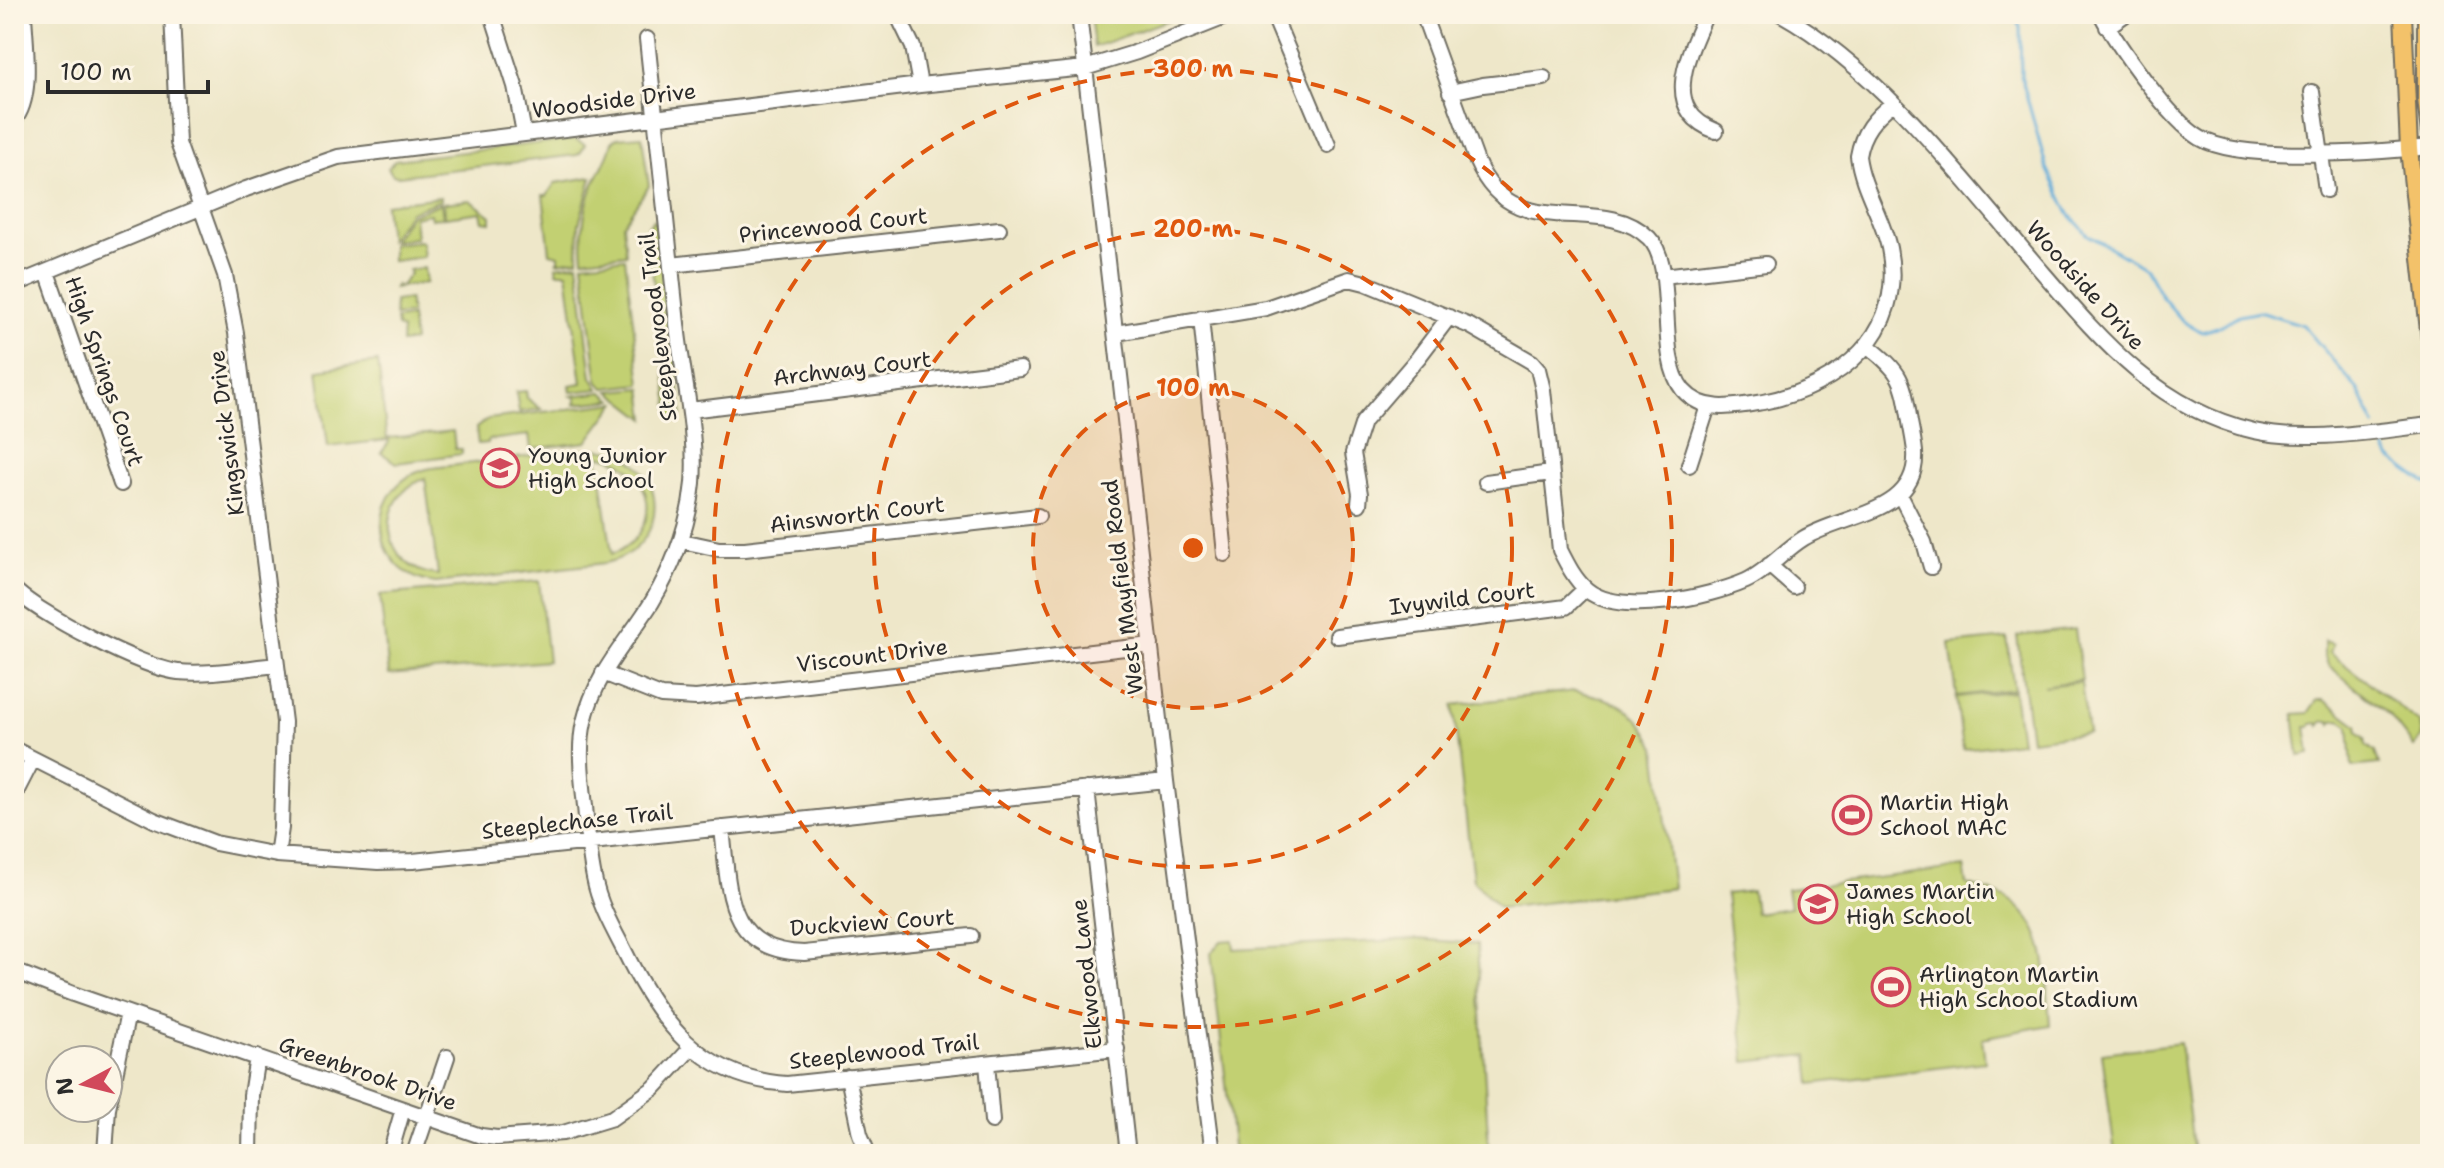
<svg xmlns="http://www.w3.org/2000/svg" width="2444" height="1168" font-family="'Shantell Sans',sans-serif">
  <rect width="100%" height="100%" fill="#fcf5e5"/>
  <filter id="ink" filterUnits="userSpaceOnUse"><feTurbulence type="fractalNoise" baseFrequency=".0125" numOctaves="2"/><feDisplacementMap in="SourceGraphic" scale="16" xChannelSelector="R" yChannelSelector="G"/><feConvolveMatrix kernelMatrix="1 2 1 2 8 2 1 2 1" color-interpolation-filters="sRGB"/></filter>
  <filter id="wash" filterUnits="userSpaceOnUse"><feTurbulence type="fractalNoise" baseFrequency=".006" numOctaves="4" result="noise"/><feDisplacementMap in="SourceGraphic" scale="32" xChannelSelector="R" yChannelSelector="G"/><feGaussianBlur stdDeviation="1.8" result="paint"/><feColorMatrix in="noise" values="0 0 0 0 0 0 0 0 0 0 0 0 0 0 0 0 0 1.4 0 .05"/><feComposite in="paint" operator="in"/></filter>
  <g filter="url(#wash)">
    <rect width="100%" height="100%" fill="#eee7c9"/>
    <path fill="#c2d072" stroke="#767e4e" stroke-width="2" fill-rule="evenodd" d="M1090 14H1185L1094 47Z
      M642 136 649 186 623 224 626 254 583 259C580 233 585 201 597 177 604 163 608 158 612 142L617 138Z
      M575 139 585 144 581 152 577 155 398 176 393 175 388 168 395 160Z
      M592 177 579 224 578 259 556 262 559 260V255L550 253 543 195H547L555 183Z
      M441 197V200L410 212 389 240 385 204Z
      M470 200 491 216V222L483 221 481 212 445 217 444 203Z
      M441 203 443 217 431 219 430 214 414 217 416 238 392 241 411 215Z
      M653 220 659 227 682 414 677 421 670 414 647 229Z
      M422 241 424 257 392 261V244Z
      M625 258 641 384 605 388 599 383 597 376 583 263Z
      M578 263 592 377 599 389 571 392 570 385 582 383 567 272H557L556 266Z
      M424 268 426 283 394 288 396 285 400 287 410 274 409 270Z
      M409 299 411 314 395 316 394 301Z
      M411 317 414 341 401 343 402 330 397 327 396 319Z
      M378 362 387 440 328 447 318 370Z
      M642 388 646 419 610 391Z
      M526 391 527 398 541 409 519 412 516 392Z
      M603 392 613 400 575 404 577 398 572 396Z
      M616 403 587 442 531 449 529 435 489 440 488 443 478 444 476 428 488 419Z
      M453 431 455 449H462V454L397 463 381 453 389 442V438Z
      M590 449C667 446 679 547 605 563L436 583C366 575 363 480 432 468ZM601 456C656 466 665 534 612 554L598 457ZM425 478 438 574V575C381 570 372 498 425 478Z
      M539 581 548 661 389 675 380 595Z
      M2075 629 2082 680 2043 686 2081 682 2088 733 2031 740 2017 636Z
      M2007 638 2014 689 1957 696 1950 644Z
      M2324 641 2333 644 2330 653 2420 723 2422 737 2414 747 2390 716 2328 665 2324 655Z
      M1575 691C1616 699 1638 708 1656 748L1673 888 1500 908 1473 880 1453 705Z
      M2014 691 2021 742 1963 749 1956 697Z
      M2317 700H2324L2357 725 2358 732 2365 738 2366 745 2375 752 2379 764 2352 767 2349 726 2341 720 2333 721 2331 724 2330 721 2322 722 2319 726 2318 723 2311 724 2310 727H2306L2310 754 2299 756 2294 714 2308 713Z
      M1964 867 1967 884C1980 889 1996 892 2008 899 2051 927 2046 980 2050 1025L1982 1038 1985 1062 1811 1084 1808 1055 1745 1062 1726 894 1752 891 1755 913 1790 908 1787 889Z
      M1418 939 1477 944 1489 1153 1234 1154 1211 953 1221 941 1233 940 1234 949Z
      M2180 1043 2194 1154H2115L2102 1053Z"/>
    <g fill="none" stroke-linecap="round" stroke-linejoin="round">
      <path stroke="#60acd9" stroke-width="3" d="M2012 14 2020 27 2021 76 2046 166 2069 214 2088 235 2146 268 2162 297 2182 320 2202 332 2222 325 2239 315 2259 311 2303 325 2358 390 2375 426
        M2380 436 2390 458 2425 483 2430 484"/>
    </g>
  </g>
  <g filter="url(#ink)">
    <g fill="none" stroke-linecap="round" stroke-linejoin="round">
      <defs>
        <path id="minor" d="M172 14 178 143 225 275 236 333 284 722 281 828 277 855
          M492 14 515 86 524 133
          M897 14 913 47 920 85
          M1079 14 1166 781 1213 1154
          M1273 14 1328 145
          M1423 14 1477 162C1514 248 1600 190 1649 238 1678 267 1655 356 1683 390 1704 414 1735 407 1763 402 1839 387 1906 334 1889 248 1882 216 1862 188 1858 156 1862 132 1874 118 1892 104
          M1706 14C1689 53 1659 110 1716 131
          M1781 14C1876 67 1962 177 2032 260 2096 334 2154 408 2254 431 2309 443 2375 431 2430 425
          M2101 14C2117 45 2170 120 2200 138 2241 163 2379 152 2430 147
          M2107 27 2126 14
          M647 39C658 137 667 235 678 333 684 383 697 433 693 483 689 526 674 565 652 602 627 642 595 674 584 722 578 749 582 778 585 806 587 830 589 854 594 878 599 904 612 927 624 950 659 1022 701 1078 787 1084L1117 1049
          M1450 92 1483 85 1544 78
          M2312 92 2326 190
          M14 120C34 98 25 43 24 14
          M671 265 999 229
          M47 272 121 484
          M1663 276 1766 264
          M14 285 246 189 338 157 920 85 1085 68 1137 52 1233 14
          M1201 318 1225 554
          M1116 333 1266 308 1349 279 1365 283 1470 326 1532 362 1538 369 1543 390 1560 550C1567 564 1575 580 1587 590 1620 617 1709 597 1746 581 1768 571 1784 550 1804 538 1843 514 1919 514 1915 452 1914 442 1912 432 1910 422 1903 379 1902 373 1868 346
          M690 410 1020 369
          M1689 465 1708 406
          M1486 482 1551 473
          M1900 495 1924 542 1931 567
          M1359 504 1360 494 1353 453 1363 422 1418 358 1449 317
          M682 541 719 549H745L1038 516
          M1769 565 1794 587
          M14 589C38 614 143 668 178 672 210 675 245 668 277 665
          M1337 636 1566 607 1585 589
          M603 673 661 696 696 698 1151 645
          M14 749 154 820 215 843 277 855 378 862 413 861 1166 781
          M1087 789 1128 1154
          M14 796 33 759
          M722 828C729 889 725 951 804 953L971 936
          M14 971 73 994 403 1109 481 1136 497 1138 563 1133 612 1118 654 1088 691 1048
          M987 1063 992 1121
          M848 1077 860 1134 868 1154
          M108 1108 128 1013
          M105 1154 108 1108
          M250 1154 251 1095 257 1057
          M390 1154 403 1109
          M414 1154 447 1057"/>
        <path id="major" d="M2403 14 2409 149 2430 340
          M2426 14V98L2430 133"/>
      </defs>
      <use href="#minor" stroke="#6f6d62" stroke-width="18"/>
      <use href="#major" stroke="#6f6d62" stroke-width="20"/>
      <use href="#minor" stroke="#fff" stroke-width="14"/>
      <use href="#major" stroke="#f3c26a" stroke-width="16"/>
    </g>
  </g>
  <circle cx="1193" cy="548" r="160" fill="#df570e" fill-opacity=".12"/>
  <g fill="none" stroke="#df570e" stroke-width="4" stroke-dasharray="14 10">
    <circle cx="1193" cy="548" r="160"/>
    <circle cx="1193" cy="548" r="319"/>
    <circle cx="1193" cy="548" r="479"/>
  </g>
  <defs>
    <symbol id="school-ring" viewBox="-11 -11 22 22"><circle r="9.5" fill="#fcf5e5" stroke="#d1495b" stroke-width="1.5"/><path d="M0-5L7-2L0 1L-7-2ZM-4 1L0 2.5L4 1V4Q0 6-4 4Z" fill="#d1495b"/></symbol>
    <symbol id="stadium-ring" viewBox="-11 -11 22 22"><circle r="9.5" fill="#fcf5e5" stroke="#d1495b" stroke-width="1.5"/><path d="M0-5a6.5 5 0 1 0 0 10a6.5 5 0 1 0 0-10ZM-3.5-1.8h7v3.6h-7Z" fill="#d1495b"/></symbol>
  </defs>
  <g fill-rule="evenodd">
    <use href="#school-ring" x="478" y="446" width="44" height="44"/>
    <use href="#stadium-ring" x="1830" y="793" width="44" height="44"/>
    <use href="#school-ring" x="1796" y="882" width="44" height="44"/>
    <use href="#stadium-ring" x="1869" y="965" width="44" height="44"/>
  </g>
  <g text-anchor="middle" stroke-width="6" stroke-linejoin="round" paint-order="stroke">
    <g font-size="22" fill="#2b2b2b" stroke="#fcf5e5">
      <text transform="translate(614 100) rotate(-7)" y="8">Woodside Drive</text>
      <text transform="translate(833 225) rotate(-6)" y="8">Princewood Court</text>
      <text transform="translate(2086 285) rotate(48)" y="8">Woodside Drive</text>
      <text transform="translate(657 327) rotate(-97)" y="8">Steeplewood Trail</text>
      <text transform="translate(852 368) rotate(-7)" y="8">Archway Court</text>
      <text transform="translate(105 371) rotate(71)" y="8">High Springs Court</text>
      <text transform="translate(226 433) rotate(-97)" y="8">Kingswick Drive</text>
      <text transform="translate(857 514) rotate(-7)" y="8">Ainsworth Court</text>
      <text transform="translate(1122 587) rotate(-97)" y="8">West Mayfield Road</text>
      <text transform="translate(1462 598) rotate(-7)" y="8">Ivywild Court</text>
      <text transform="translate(872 655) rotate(-7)" y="8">Viscount Drive</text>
      <text transform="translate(577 821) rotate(-6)" y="8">Steeplechase Trail</text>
      <text transform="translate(872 922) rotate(-4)" y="8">Duckview Court</text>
      <text transform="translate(1086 974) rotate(-96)" y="8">Elkwood Lane</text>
      <text transform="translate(884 1051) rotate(-6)" y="8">Steeplewood Trail</text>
      <text transform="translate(368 1073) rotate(19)" y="8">Greenbrook Drive</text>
    </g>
    <g font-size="22" fill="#2b2b2b" stroke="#fcf5e5" text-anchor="start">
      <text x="528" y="463">Young Junior<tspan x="528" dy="25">High School</tspan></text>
      <text x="1880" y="810">Martin High<tspan x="1880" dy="25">School MAC</tspan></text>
      <text x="1846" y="899">James Martin<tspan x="1846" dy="25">High School</tspan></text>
      <text x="1919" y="982">Arlington Martin<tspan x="1919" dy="25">High School Stadium</tspan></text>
    </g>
  </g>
  <circle cx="1193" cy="548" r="12" fill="#df570e" stroke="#fcf5e5" stroke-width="4"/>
  <g font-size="24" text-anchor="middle" font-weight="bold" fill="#df570e" stroke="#fcf5e5" stroke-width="6" stroke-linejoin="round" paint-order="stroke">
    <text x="1193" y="77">300 m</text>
    <text x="1193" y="237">200 m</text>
    <text x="1193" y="396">100 m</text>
  </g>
  <rect width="2444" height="1168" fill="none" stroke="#fcf5e5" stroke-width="48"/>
  <g transform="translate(84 1084) rotate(263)"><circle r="38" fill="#fcf5e5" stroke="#a8a49b" stroke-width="2"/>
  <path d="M0-6L14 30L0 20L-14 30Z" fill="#d1495b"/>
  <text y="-12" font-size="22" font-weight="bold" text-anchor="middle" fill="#2b2b2b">N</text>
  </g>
  <path d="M48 80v12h160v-12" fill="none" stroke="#2b2b2b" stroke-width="4"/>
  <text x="60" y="80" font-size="24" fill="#2b2b2b" stroke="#fcf5e5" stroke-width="6" paint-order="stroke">100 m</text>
</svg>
